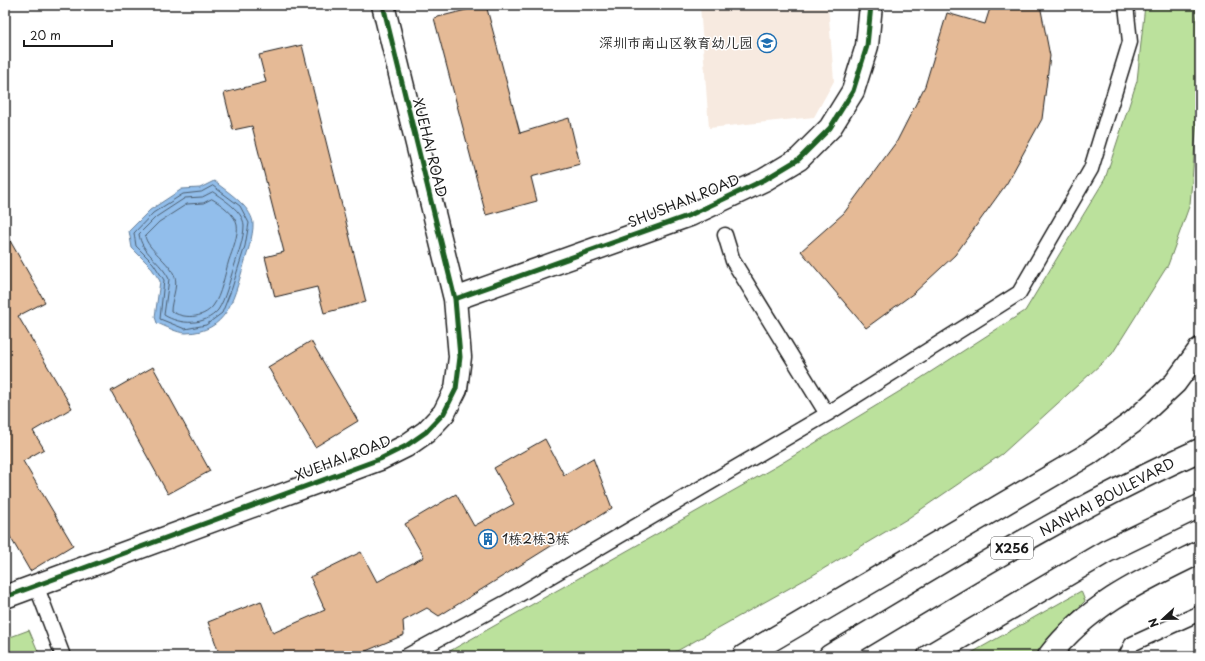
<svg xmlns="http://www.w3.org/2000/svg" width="1205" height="661" font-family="'Playpen Sans','LXGW WenKai TC',sans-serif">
  <rect width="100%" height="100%" fill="#fff"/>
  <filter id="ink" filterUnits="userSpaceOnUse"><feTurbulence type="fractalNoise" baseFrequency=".025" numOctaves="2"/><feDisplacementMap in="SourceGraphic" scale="8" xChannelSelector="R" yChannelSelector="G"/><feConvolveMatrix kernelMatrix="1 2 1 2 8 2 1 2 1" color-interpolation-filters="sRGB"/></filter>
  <g filter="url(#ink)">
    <path fill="#f7eae0" d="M700 5H828L834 81 814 117 709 128Z"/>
    <path fill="#bbe19c" stroke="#6c7e5c" d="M1145 5H1195L1200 44V85L1190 204 1168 265 1112 354 1002 454 907 519 813 575 668 656H441L777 466 915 382 1025 311 1105 179 1137 81Z
      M1081 591 1085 601 1056 630 1037 656H966Z
      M29 630 40 656H5V639Z"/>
    <path fill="#92beeb" stroke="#637d98" d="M214 181C226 191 251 206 253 223 254 235 246 256 243 268 233 300 227 332 186 333 177 333 165 326 157 323L155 317 160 281 150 266 132 248 129 231 150 210 182 189 200 188Z"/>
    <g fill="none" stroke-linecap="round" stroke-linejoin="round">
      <path stroke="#4b5d6f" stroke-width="1" d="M213 186 240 206 249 223 245 246 232 288 222 313 206 325 185 329 160 319 164 280 153 263 136 246 134 233 153 213 183 194 201 192Z
        M213 192C223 199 243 211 244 225 244 238 238 254 234 267 230 279 225 300 218 310 205 326 180 325 164 315L169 279C161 262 141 252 139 234L156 217 185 198 202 197Z
        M212 199C221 204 235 214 237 225 239 233 232 252 229 260 225 273 221 296 213 306 203 319 183 319 171 311 171 301 178 287 175 277 170 262 147 249 145 236L159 222 187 204 203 203Z"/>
    </g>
    <path fill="#e5ba96" stroke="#1c1c1c" d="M486 5 520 133 569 118 580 164 531 177 537 201 486 215 434 18Z
      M991 5H1040L1050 56 1042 119 1007 183 955 255 914 293 866 328 801 251 844 213 897 141 925 86 947 13 985 24Z
      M302 45 366 302 324 313 317 287 275 297 265 257 284 252 252 126 233 130 224 93 266 82 259 55Z
      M5 232 45 302 18 316 72 408 33 431 44 449 23 461 73 545 30 571 5 528Z
      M311 341 358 421 315 447 268 367Z
      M153 367 210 471 168 494 111 391Z
      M545 439 564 475 593 458 612 508 439 616 427 608 403 621 404 635 354 656H220L208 622 261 601 273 633 325 610 310 577 361 552 377 582 424 557 405 524 456 494 474 526 514 504 494 468Z"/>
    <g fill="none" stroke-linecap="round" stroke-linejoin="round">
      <defs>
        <path id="service" d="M725 235 733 261 827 414 1019 293 1091 169 1130 42 1126 5
          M36 585 63 656
          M407 656 505 603 827 414
          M1126 656 1132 644 1200 613"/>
        <path id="minor" d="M455 299 690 215 764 180 799 159 830 128 853 91 867 46 871 5
          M5 597 380 459 406 446 426 432 444 413 456 389 460 357 455 299 383 5"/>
        <path id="primary" d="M744 656 1087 455 1133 422 1175 383 1200 349
          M830 656C951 584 1071 508 1200 450
          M929 656 1107 551 1200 506
          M1049 656C1089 604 1143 580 1200 552"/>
      </defs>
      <use href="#service" stroke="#1c1c1c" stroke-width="17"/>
      <use href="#minor" stroke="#1c1c1c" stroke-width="25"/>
      <use href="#primary" stroke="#1c1c1c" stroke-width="25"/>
      <use href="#service" stroke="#fff" stroke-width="14"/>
      <use href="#minor" stroke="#fff" stroke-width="22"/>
      <use href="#primary" stroke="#fff" stroke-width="22"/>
      <defs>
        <path id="cycleway" d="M455 299 690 215 764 180 799 159 830 128 853 91 867 46 871 5
          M5 597 380 459 406 446 426 432 444 413 456 389 460 357 455 299 383 5"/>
      </defs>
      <use href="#cycleway" stroke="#fff" stroke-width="8"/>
      <use href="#cycleway" stroke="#1b5e20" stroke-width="5"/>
    </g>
  </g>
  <defs>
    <symbol id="school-ring" viewBox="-11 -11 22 22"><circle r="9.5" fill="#fff" stroke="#1f6fb2" stroke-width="1.5"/><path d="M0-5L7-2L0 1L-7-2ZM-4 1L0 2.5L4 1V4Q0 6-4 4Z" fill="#1f6fb2"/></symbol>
    <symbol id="building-ring" viewBox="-11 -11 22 22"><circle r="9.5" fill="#fff" stroke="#1f6fb2" stroke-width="1.5"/><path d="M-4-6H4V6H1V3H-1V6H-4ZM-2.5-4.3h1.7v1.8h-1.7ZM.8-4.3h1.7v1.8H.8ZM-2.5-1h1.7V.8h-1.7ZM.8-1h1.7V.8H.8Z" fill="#1f6fb2"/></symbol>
  </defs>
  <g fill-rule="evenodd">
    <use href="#school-ring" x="756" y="32" width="22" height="22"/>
    <use href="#building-ring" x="477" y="528" width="22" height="22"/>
  </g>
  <g text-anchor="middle" stroke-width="3" stroke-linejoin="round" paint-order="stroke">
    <rect fill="#fff" stroke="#606060" stroke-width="1" x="991" y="537" width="42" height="22" rx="3"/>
    <g font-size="13" font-weight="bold" fill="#1c1c1c">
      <text x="1012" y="553">X256</text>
    </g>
    <g font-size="14" fill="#1c1c1c" stroke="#fff" text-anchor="end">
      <text x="753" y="48">深圳市南山区教育幼儿园</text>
      <text x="502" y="544" text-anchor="start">1栋2栋3栋</text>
    </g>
    <g font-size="14" fill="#1c1c1c" stroke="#fff">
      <text transform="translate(430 148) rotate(76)" y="5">XUEHAI ROAD</text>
      <text transform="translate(684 201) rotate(-22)" y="5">SHUSHAN ROAD</text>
      <text transform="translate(343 458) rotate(-21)" y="5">XUEHAI ROAD</text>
      <text transform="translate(1107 497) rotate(-28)" y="5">NANHAI BOULEVARD</text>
    </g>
  </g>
  <rect width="1205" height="661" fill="none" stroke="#fff" stroke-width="20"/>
  <rect x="10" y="10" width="1185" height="641" fill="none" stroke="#1c1c1c" stroke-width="1.5" filter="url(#ink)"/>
  <g transform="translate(1163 619) rotate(248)" stroke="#ffffff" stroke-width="3" paint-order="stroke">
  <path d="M0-3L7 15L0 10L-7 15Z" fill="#1c1c1c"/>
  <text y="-6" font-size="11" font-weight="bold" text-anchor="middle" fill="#1c1c1c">N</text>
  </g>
  <path d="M24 40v6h88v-6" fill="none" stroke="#1c1c1c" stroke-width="2"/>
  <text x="30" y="40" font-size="12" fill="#1c1c1c" stroke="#ffffff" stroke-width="3" paint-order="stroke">20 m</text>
</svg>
